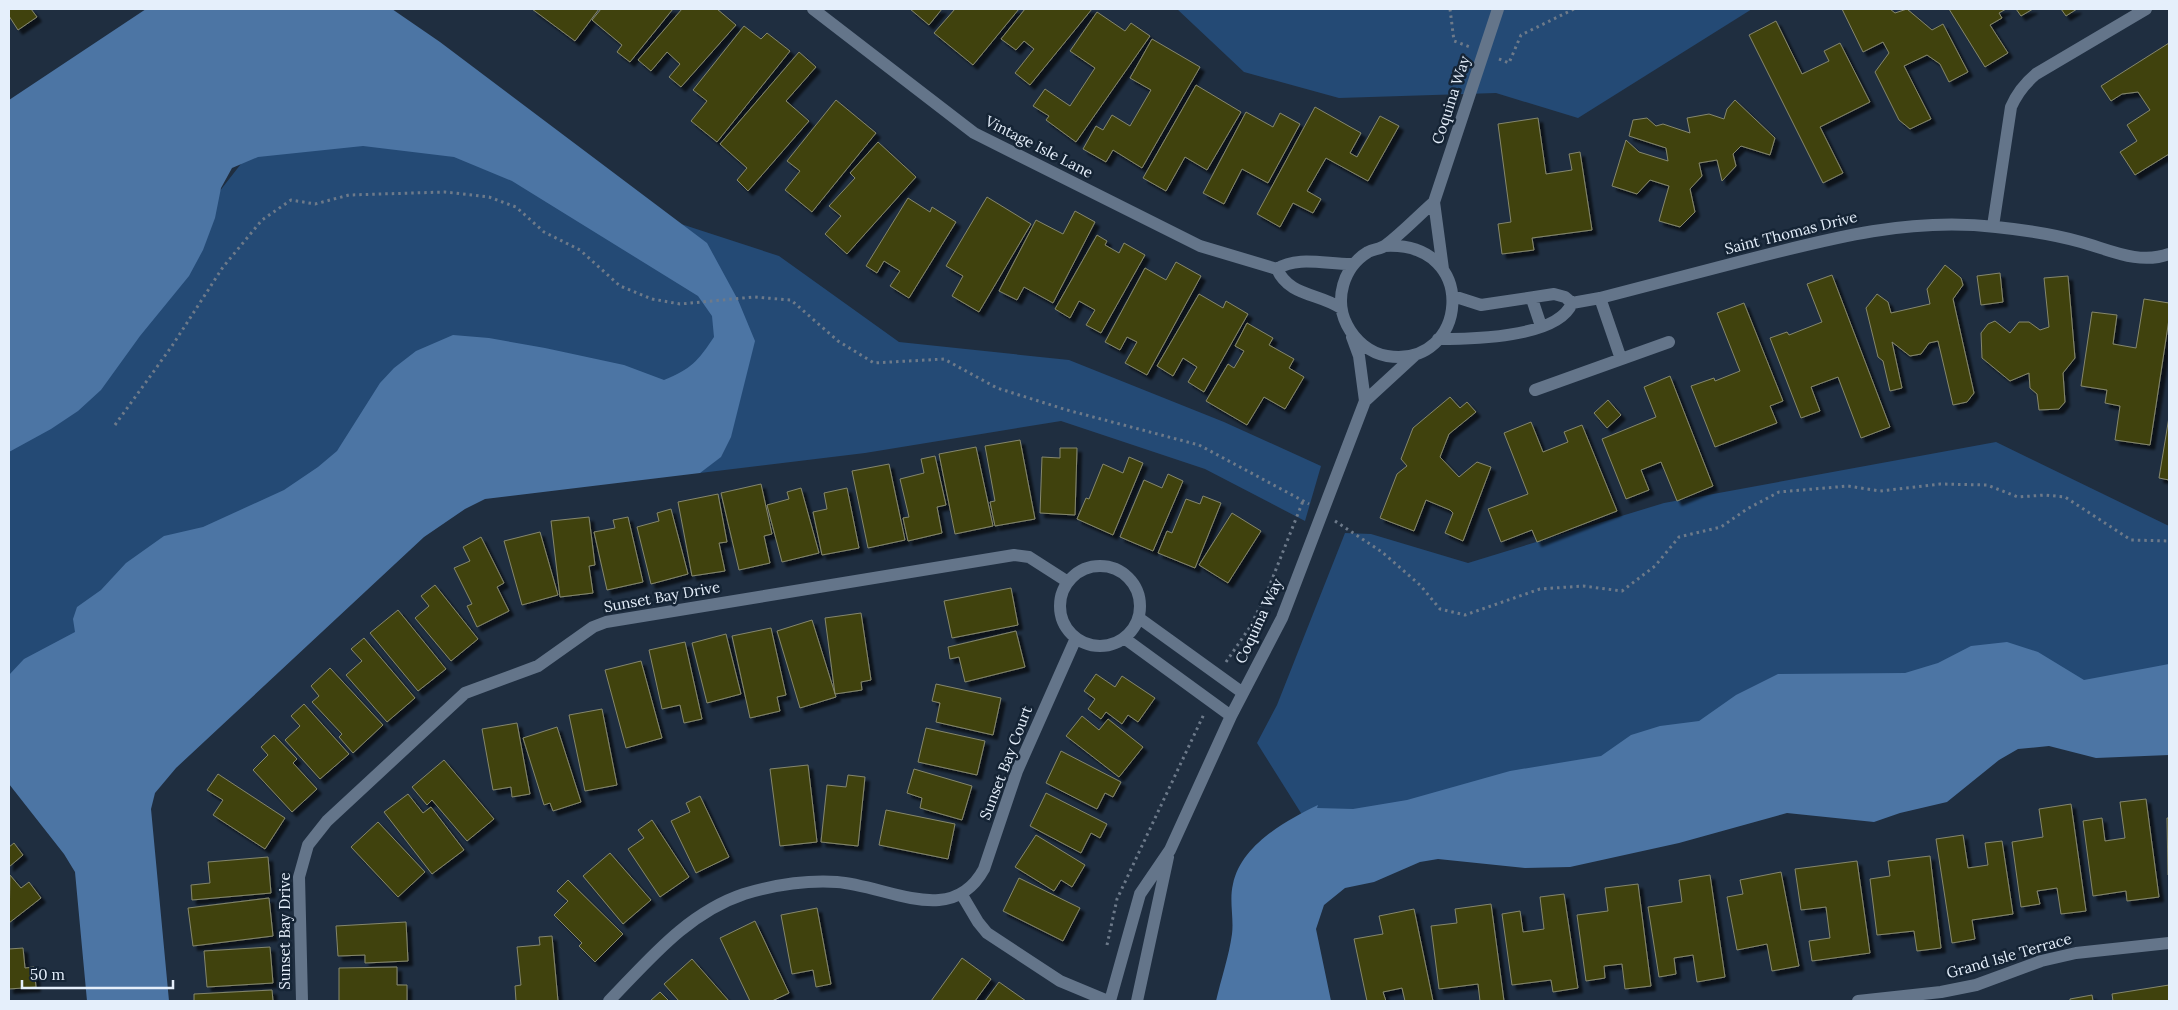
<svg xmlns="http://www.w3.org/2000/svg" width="2178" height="1010" font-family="Lora,serif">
  <defs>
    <filter id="shadow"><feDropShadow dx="4.5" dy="4.5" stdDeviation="1" flood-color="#0009"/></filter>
  </defs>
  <rect width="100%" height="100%" fill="#1f2e40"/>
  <path fill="#244a75" d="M1177 9H1752L1578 118 1496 93 1339 98 1244 72Z
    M417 130 555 183 779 256 899 342 1069 360 1224 422 1321 466 1305 521 1205 469 1061 421 865 453 700 473 528 367 376 434 9 695V427L74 377 262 137Z
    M1996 442 2169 526V711L1311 829 1257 743 1277 705 1345 533 1371 534 1468 563 1664 503Z"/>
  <path fill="#4c75a4" d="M146 9H392L440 42 707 243 738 300 755 341 731 437 721 457 700 473 485 499 465 509 424 537 176 768 155 793 151 809 169 1001H87L75 872 64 854 9 784V675L24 659 75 632 73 619 77 607 101 590 126 563 164 536 203 527 284 490 318 467 337 451 380 383 394 368 416 351 453 335 489 338 545 348 624 365 664 380C691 369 698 361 714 337L712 316 698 296 512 181 454 157 363 146 258 157 232 168 221 188 215 218 203 250 189 276 140 336 101 390 78 411 51 429 9 452V100Z
    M2007 642 2038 652 2084 680 2169 664V755L2096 758 2049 746 2018 749 1999 760 1947 802 1900 813 1874 822 1787 813 1679 843 1570 867 1525 868 1438 859 1420 862 1374 882 1345 888 1324 905 1316 929 1331 1001H1216C1221 979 1229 956 1232 934 1234 918 1229 900 1233 884 1241 845 1285 821 1318 805L1317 808 1353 809 1407 800 1510 771 1601 756 1631 735 1660 726 1699 721 1736 695 1778 674 1905 673 1938 663 1971 646Z"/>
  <path fill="#404210" stroke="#85876c" filter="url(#shadow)" d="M9 9H31L37 17 18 30 9 16Z
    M532 9H599L575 41Z
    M601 9H673L630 62 617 52 622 45 592 20Z
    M682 9H717L736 25 681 87 669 77 680 64 667 52 651 71 638 60Z
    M910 9H942L929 25Z
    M955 9H1019L973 65 934 33Z
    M1025 9H1092L1030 85 1015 73 1034 49 1024 41 1016 50 1001 39Z
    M1842 9H1890L1895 13 1907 9 1932 30 1943 24 1968 72 1949 82 1940 64 1927 55 1904 66 1931 119 1910 129 1899 120 1875 72 1889 53 1883 42 1863 52Z
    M1949 9H2006L1999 13 2002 18 1990 25 2008 53 1985 67Z
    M2016 9H2033L2021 16Z
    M2061 9H2077L2066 16Z
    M1097 12 1125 31 1131 23 1150 36 1076 142 1046 120 1049 116 1033 106 1045 89 1070 106 1095 68 1070 51Z
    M1776 21 1802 74 1829 61 1824 51 1840 43 1870 102 1820 127 1843 173 1823 183 1749 35Z
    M744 26 761 39 767 33 790 51 717 142 691 121 707 101 693 90Z
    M1152 39 1200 67 1142 168 1113 150 1106 162 1083 149 1096 126 1103 130 1112 115 1130 126 1151 90 1130 78Z
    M2169 43V154L2135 175 2120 152 2137 141 2127 125 2150 110 2138 92 2122 94 2111 101 2101 86Z
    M799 52 816 67 786 101 809 121 748 191 737 180 747 168 720 144Z
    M1196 85 1241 112 1207 170 1185 157 1166 191 1143 178Z
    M836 100 876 133 812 212 785 190 800 171 787 161Z
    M1735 100 1775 138 1770 155 1741 146 1733 154 1736 166 1722 181 1717 160 1699 163 1702 176 1690 189 1695 212 1680 227 1659 221 1669 186 1650 180 1637 194 1612 186 1626 140 1639 152 1668 161 1666 148 1629 136 1633 120 1647 118 1656 126 1663 124 1690 133 1687 118 1709 114 1724 119 1727 109Z
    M1315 107 1361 133 1350 153 1357 157 1380 116 1399 126 1368 181 1326 158 1307 191 1321 199 1313 213 1293 203 1280 227 1257 214Z
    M1246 112 1273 127 1280 113 1300 124 1268 183 1242 169 1224 204 1203 193Z
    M1538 118 1546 174 1572 170 1569 154 1580 152 1592 230 1532 238 1534 250 1502 254 1498 224 1511 222 1498 124Z
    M878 142 916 177 847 254 825 234 841 216 829 206 855 178 850 173Z
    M987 197 1031 224 979 312 952 296 963 276 946 266Z
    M908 198 930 212 932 207 956 222 909 298 890 286 900 271 884 261 877 273 866 266Z
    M1075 211 1095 222 1053 303 1024 287 1017 300 999 291 1036 220 1063 234Z
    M1097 235 1107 241 1105 245 1119 253 1124 243 1145 255 1101 333 1086 325 1095 310 1079 301 1070 318 1055 309Z
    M1176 262 1201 276 1147 375 1125 363 1137 342 1127 337 1120 350 1105 342 1145 268 1166 280Z
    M1945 265 1961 278 1963 285 1953 299 1974 393 1967 402 1953 405 1938 341 1929 343 1921 354 1910 356 1892 342 1902 388 1890 391 1883 361 1878 357 1866 308 1877 294 1888 302 1891 313 1930 304 1927 289Z
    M2000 273 2003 302 1981 305 1977 276Z
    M1832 275 1890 427 1861 438 1838 377 1811 387 1820 411 1801 418 1770 338 1787 332 1789 335 1822 322 1807 284Z
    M2068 276 2075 358 2063 373 2065 402 2059 409 2039 410 2037 394 2030 388 2029 373 2010 381 1982 358 1981 333 1988 324 1995 321 2010 333 2019 322H2029L2040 330 2049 327 2044 278Z
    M1199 294 1223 308 1226 301 1248 314 1204 392 1188 382 1197 367 1183 358 1173 376 1157 366Z
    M2144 299 2169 303V319L2150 445 2115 440 2120 406 2105 403 2107 390 2081 386 2092 312 2117 315 2113 344 2136 348Z
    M1744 303 1783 401 1770 406 1777 423 1715 447 1691 386 1714 378 1715 381 1740 371 1717 313Z
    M1247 323 1273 338 1269 345 1294 359 1289 368 1304 377 1285 409 1264 397 1247 425 1206 401 1228 364 1234 368 1244 351 1235 346Z
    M1670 376 1713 486 1677 501 1661 462 1641 470 1649 490 1626 499 1602 439 1656 417 1644 387Z
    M1450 397 1460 408 1467 402 1476 412 1449 434 1440 457 1459 477 1477 462 1491 467 1463 541 1445 533 1453 513 1450 510 1426 500 1414 531 1380 518 1397 474 1407 466 1401 459 1413 428Z
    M1608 400 1621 415 1607 428 1594 413Z
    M2169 417V480L2159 478Z
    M1531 422 1543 452 1568 442 1564 432 1582 425 1617 511 1537 542 1532 530 1501 542 1488 509 1528 494 1504 433Z
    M1020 440 1035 519 995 526 990 502 995 501 985 446Z
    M976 447 993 526 955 534 939 454Z
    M1060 448H1077L1075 515 1040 513 1042 457 1060 458Z
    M935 456 946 505 937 507 942 533 908 541 903 518 909 517 900 479 924 473 921 459Z
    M1129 457 1143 463 1113 535 1077 519 1086 498 1089 499 1103 464 1123 473Z
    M889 464 905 540 868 548 852 471Z
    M1168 474 1183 481 1153 551 1120 537 1144 480 1162 488Z
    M761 484 772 534 764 536 770 563 739 570 721 493Z
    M801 488 819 553 782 562 767 505 789 499 787 492Z
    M847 488 859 548 822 555 813 512 827 509 824 493Z
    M718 494 727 542 719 543 725 571 692 576 678 502Z
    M1203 496 1221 503 1195 568 1158 553 1167 531 1172 533 1186 499 1200 504Z
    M671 509 688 574 651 584 637 527 659 521 657 513Z
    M1232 513 1261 531 1228 583 1199 565Z
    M589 517 595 565 589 566 593 593 560 597 551 521Z
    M628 517 643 582 607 590 594 532 615 528 613 520Z
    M540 532 558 595 522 605 504 541Z
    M481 537 504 583 497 587 509 611 477 627 467 606 472 604 454 568 470 561 463 547Z
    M435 585 478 639 451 661 415 618 429 606 421 596Z
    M1011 588 1018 625 952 638 944 601Z
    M398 610 446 669 418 691 370 633Z
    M861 613 871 680 861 682 862 690 835 694 825 618Z
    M812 620 836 697 800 708 777 631Z
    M771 628 786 695 777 697 780 711 750 718 732 636Z
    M1016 631 1025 667 965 682 959 657 950 659 948 647Z
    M726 634 741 694 707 703 692 643Z
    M364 638 415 698 387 722 346 675 362 661 351 649Z
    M685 642 702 719 684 723 680 705 662 709 649 650Z
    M641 661 662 738 626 748 605 670Z
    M330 668 383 725 353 753 339 737 342 734 312 702 319 696 311 686Z
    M1096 674 1115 687 1122 676 1155 698 1138 722 1128 715 1122 724 1106 712 1101 719 1088 709 1095 699 1084 691Z
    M936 684 1001 698 993 735 936 722 940 703 932 701Z
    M304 704 349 754 320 779 285 740 300 726 291 716Z
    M602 709 617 785 585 791 569 715Z
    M1082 716 1099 730 1108 719 1143 747 1119 777 1066 736Z
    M517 723 530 794 512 797 511 787 493 790 482 729Z
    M557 727 581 802 553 811 550 803 544 805 523 738Z
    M926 728 985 741 977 775 918 762Z
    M274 735 297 759 293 763 317 789 292 812 253 770 268 755 261 747Z
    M1061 751 1121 782 1113 797 1105 793 1097 809 1046 783Z
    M444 760 494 819 467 841 432 800 427 805 412 787Z
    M808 765 817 842 780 846 770 769Z
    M914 769 972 786 962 820 920 808 922 798 907 793Z
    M218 774 285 818 265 849 213 815 223 800 207 790Z
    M848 775 865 777 858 846 821 842 827 785 846 787Z
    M1046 793 1107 824 1100 838 1091 833 1081 853 1030 826Z
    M408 794 423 813 431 807 464 850 432 874 384 812Z
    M700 796 729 857 696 873 671 821 690 812 686 803Z
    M2146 799 2159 897 2127 901 2126 891 2093 896 2083 821 2102 818 2105 841 2125 838 2120 802Z
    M2071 804 2086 911 2061 914 2057 888 2037 891 2040 904 2021 907 2012 842 2043 837 2039 809Z
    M886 810 955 824 948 859 879 845Z
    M2167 818H2169V875H2168Z
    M652 820 689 877 660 897 628 849 644 838 638 830Z
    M378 822 425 872 398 897 351 847Z
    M1036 835 1085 865 1072 887 1061 880 1054 891 1015 867Z
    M1963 835 1968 868 1988 865 1985 843 2002 841 2013 914 1972 920 1975 939 1952 943 1936 839Z
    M14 843 23 855 9 867V847Z
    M610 853 651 900 623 924 583 876Z
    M1930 856 1941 948 1917 951 1914 931 1877 935 1870 879 1890 876 1888 861Z
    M268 857 271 893 192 900 191 885 210 883 208 862Z
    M1857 861 1870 953 1812 961 1809 941 1830 938 1826 907 1801 910 1795 869Z
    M1781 872 1799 966 1772 971 1767 944 1737 950 1727 897 1743 894 1740 880Z
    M10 875 21 888 29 882 41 898 9 923Z
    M1710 875 1725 977 1697 982 1693 955 1674 958 1676 974 1659 977 1648 907 1682 902 1679 880Z
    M1019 878 1080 908 1063 941 1003 911Z
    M568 880 623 934 595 962 579 946 582 943 554 915 568 901 557 891Z
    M1638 884 1651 986 1625 989 1622 964 1604 966 1605 978 1586 981 1577 915 1608 911 1605 888Z
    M1564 894 1578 988 1553 992 1551 980 1512 985 1502 914 1520 911 1523 932 1544 929 1540 897Z
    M269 898 273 936 193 946 188 908Z
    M1491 904 1504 1001H1480L1478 984 1439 989 1431 926 1457 923 1455 909Z
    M817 908 831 984 816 987 813 970 792 974 781 915Z
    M1414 909 1433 1001H1405L1402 988 1383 992 1386 1001H1367L1354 939 1383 934 1379 916Z
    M755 921 789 993 772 1001H750L720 938Z
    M406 922 408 961 365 963V955L338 956 336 926Z
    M552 936 558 1001H516L515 986 521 985 517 947 540 945 539 937Z
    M270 947 273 983 207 987 204 951Z
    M23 948 25 968 34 967 36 987 9 989V949Z
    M962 958 991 979 975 1001H931Z
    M692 959 729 1001H679L664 984Z
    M397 967V985H407V1001H339V968Z
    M999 982 1026 1001H985Z
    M2169 985V1001H2113L2112 994Z
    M272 990 273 1001H194V994Z
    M660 992 669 1001H650Z
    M2092 995 2093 1001H2070V999Z"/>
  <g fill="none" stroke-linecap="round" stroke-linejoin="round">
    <path stroke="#6d7a8a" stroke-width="3" stroke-dasharray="2.5 4" stroke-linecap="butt" d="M1450 9 1454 41 1470 47
      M1499 59 1509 63 1521 35 1574 9
      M115 425 172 346 223 267 262 220 291 200 315 204 349 195 445 192 489 197 516 207 544 232 580 250 620 286 652 299 680 304 754 297 791 300 838 341 874 363 944 359 997 388 1067 410 1199 445 1309 504
      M1335 521 1382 552 1420 585 1440 609 1465 615 1540 589 1583 586 1622 591 1655 566 1679 537 1721 527 1747 509 1779 492 1848 486 1880 491 1940 484 1987 485 2018 497 2045 495 2065 497 2131 540 2169 541
      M1226 662 1250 627 1267 592 1303 501
      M1107 945 1117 899 1204 714"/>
    <path stroke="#64758a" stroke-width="12" d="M813 9 974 133 1200 246 1277 269
      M1434 202 1498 9
      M1993 226 2011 107C2017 93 2024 84 2036 74L2146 9
      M1385 246C1481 241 1468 369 1387 356 1370 353 1355 341 1347 325 1334 300 1343 267 1368 252 1374 249 1381 249 1386 245 1403 232 1418 216 1434 202L1443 269
      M1600 298 1621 359
      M1532 299 1541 326
      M1572 303 1600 298C1650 285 1700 272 1750 259 1831 238 1911 217 1996 227 2025 230 2053 234 2081 242 2110 250 2139 265 2169 254
      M1341 308C1318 293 1289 296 1277 269 1297 255 1329 265 1354 264
      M1352 337 1359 356 1365 401 1415 355
      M1438 339C1471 339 1558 338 1572 303L1565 297 1554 294 1481 305 1453 296
      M1535 390 1669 342
      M1060 606a40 40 0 1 1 80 0a40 40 0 1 1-80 0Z
      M1139 618 1243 693
      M1124 638 1231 716
      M962 895 978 922 987 933 1060 981 1108 1001
      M302 1001 299 877 308 845 327 821 465 693 538 666 593 627 606 622 1014 555 1029 557 1068 582
      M609 1001C649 960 687 913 744 894 774 885 805 880 837 882 889 886 952 928 984 869L1017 771 1076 638
      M1110 1001 1140 894 1170 850 1231 716 1282 618 1365 401
      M1137 1001 1168 857
      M1858 1001 1941 992 1976 985 2041 961 2076 953 2169 943"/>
  </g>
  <g text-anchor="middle" stroke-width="5" stroke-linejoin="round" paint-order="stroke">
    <g font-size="15" fill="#e5effb" stroke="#152435">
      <text transform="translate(1451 100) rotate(-72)" y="5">Coquina Way</text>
      <text transform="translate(1039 147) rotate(27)" y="5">Vintage Isle Lane</text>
      <text transform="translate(1791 233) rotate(-14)" y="5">Saint Thomas Drive</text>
      <text transform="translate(662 597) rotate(-10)" y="5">Sunset Bay Drive</text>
      <text transform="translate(1259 621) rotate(-65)" y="5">Coquina Way</text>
      <text transform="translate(1006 763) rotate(-69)" y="5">Sunset Bay Court</text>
      <text transform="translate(285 931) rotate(-90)" y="5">Sunset Bay Drive</text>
      <text transform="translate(2009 956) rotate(-16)" y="5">Grand Isle Terrace</text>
    </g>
  </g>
  <rect width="2178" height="1010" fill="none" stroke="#e5effb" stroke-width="20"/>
  <path d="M22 980v8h151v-8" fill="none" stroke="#e5effb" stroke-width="2.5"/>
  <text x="30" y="980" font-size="15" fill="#e5effb" stroke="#152435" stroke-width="4" paint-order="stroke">50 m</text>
</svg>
